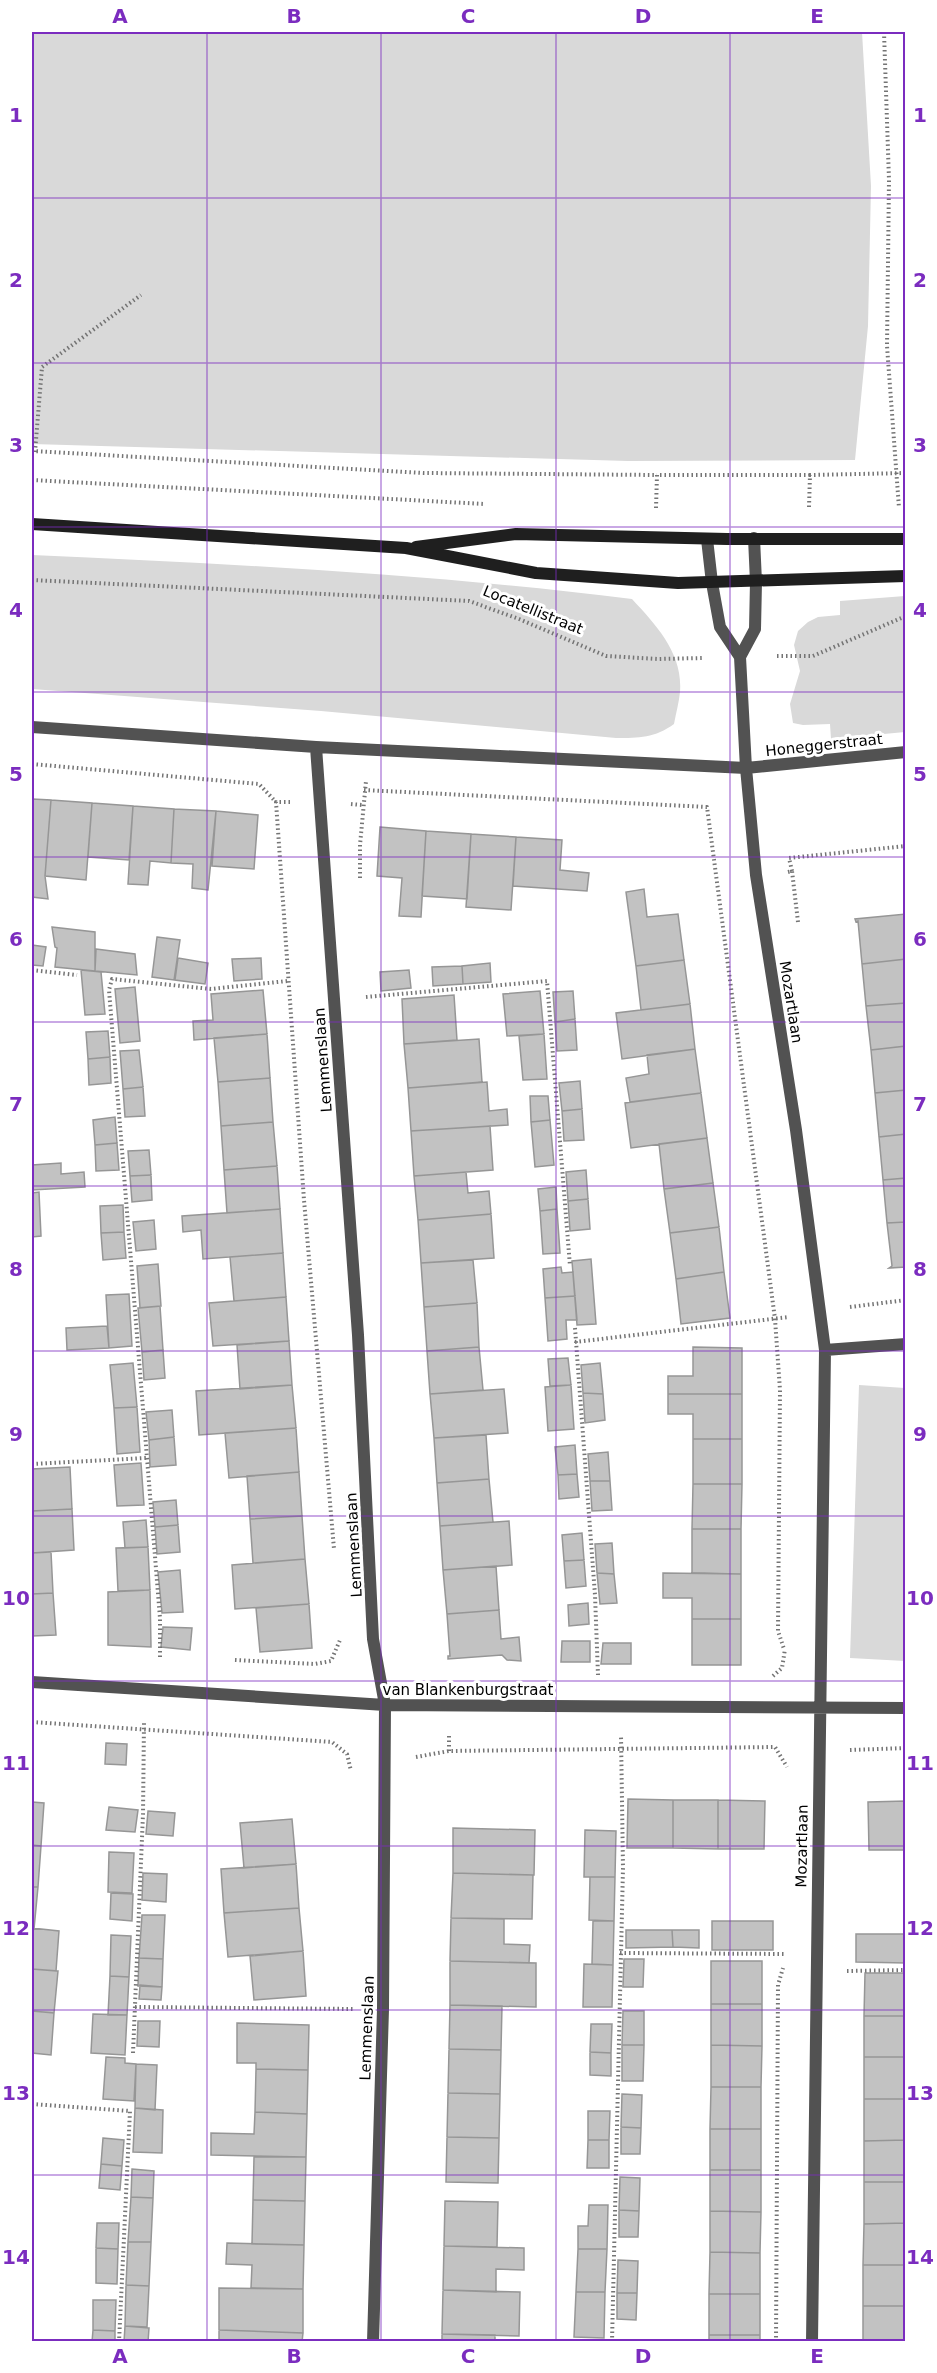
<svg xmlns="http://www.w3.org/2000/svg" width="937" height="2373" font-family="'DejaVu Sans',sans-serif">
  <rect width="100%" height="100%" fill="#fff"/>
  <path fill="#d9d9d9" d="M32 32H862L871 186 868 326 855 460 628 461 32 444Z
    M32 555C232 564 433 574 632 599 656 625 683 653 680 692 679 702 676 713 674 724 655 738 639 738 616 738L321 711 32 689Z
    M905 596V732L831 739 830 724 803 725 793 723 790 704 800 671 794 645 798 631 808 622 818 617 840 615V601Z
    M859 1385 905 1388V1661L850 1658Z"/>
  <path fill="#c2c2c2" stroke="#969696" stroke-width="1.5" d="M32 799 51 800 45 876 48 899 32 897Z
    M51 800 92 803 86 880 45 876Z
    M92 803 133 806 129 860 88 857Z
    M133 806 174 809 171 863 150 861 148 885 128 884Z
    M174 809 216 811 208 890 192 888 193 864 171 863Z
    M216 811 258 815 254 869 212 866Z
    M380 827 426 831 421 917 399 916 402 878 377 876Z
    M426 831 471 834 467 899 422 896Z
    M471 834 516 837 511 910 466 907Z
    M516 837 562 840 560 870 589 873 587 891 513 886Z
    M644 889 647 917 678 914 684 960 636 966 626 892Z
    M906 914V959L862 964 858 921 856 922 855 919Z
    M52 927 95 932V971L55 967 57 948 55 947Z
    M157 937 180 940 174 980 152 977Z
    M32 945 46 947 43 966 32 965Z
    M96 949 135 954 137 975 95 971Z
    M178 958 208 963 205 984 175 980Z
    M261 958 262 979 234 981 232 959Z
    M906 959V1003L866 1006 862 964Z
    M684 960 690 1004 641 1010 636 966Z
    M490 963 491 982 463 984 462 966Z
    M462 966 463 984 433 986 432 967Z
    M81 970 101 972 105 1014 85 1015Z
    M409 970 411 988 381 991 380 972Z
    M135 987 140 1041 120 1043 115 989Z
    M263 990 267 1034 194 1040 193 1021 213 1020 211 994Z
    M540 991 544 1034 507 1036 503 994Z
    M573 991 575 1019 555 1022 553 992Z
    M454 995 457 1040 404 1044 402 999Z
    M906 1003V1046L871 1050 866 1006Z
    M690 1004 695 1049 622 1059 616 1013Z
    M575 1019 577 1050 557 1051 555 1022Z
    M108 1031 110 1057 88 1059 86 1032Z
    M267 1034 270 1078 218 1082 214 1038Z
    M544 1034 547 1079 523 1080 519 1036Z
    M479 1039 482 1082 408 1088 404 1044Z
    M906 1046V1090L875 1093 871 1050Z
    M695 1049 701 1093 630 1102 626 1078 649 1074 647 1055Z
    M139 1050 143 1087 123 1089 120 1051Z
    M110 1057 111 1083 89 1085 88 1059Z
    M270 1078 273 1122 221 1126 218 1082Z
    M580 1081 582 1109 562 1111 559 1083Z
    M487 1082 489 1111 507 1109 508 1125 411 1131 408 1088Z
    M143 1087 145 1116 125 1117 123 1089Z
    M906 1090V1134L879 1137 875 1093Z
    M701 1093 707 1138 631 1148 625 1103Z
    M530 1096H548L550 1120 531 1122Z
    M582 1109 584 1140 564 1141 562 1111Z
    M115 1117 117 1143 95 1145 93 1120Z
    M550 1120 554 1165 535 1167 531 1122Z
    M273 1122 277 1166 224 1170 221 1126Z
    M490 1126 493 1170 414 1176 411 1131Z
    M906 1134V1178L883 1180 879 1137Z
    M707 1138 713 1183 664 1189 659 1144Z
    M117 1143 119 1170 96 1171 95 1145Z
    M149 1150 151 1175 130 1176 128 1151Z
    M61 1163V1174L84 1172 85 1187 32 1190V1165Z
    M277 1166 280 1209 227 1213 224 1170Z
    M586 1170 588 1199 568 1201 566 1172Z
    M466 1172 468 1193 489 1191 491 1214 418 1220 414 1176Z
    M151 1175 152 1200 132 1202 130 1176Z
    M906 1178V1222L887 1223 883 1180Z
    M713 1183 719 1227 670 1233 664 1189Z
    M556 1187 557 1209 540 1211 538 1189Z
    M39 1192 41 1236 32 1237V1193Z
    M588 1199 590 1229 570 1231 568 1201Z
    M123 1205 124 1232 101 1233 100 1206Z
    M280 1209 283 1253 203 1259 201 1230 183 1232 182 1216Z
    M557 1209 560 1253 543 1254 540 1211Z
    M491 1214 494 1258 421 1263 418 1220Z
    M154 1220 156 1249 136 1251 133 1222Z
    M906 1222V1267L889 1268 892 1266 887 1223Z
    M719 1227 724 1272 676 1279 670 1233Z
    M124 1232 126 1258 103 1260 101 1233Z
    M283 1253 286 1297 234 1301 230 1257Z
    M591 1259 596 1324 577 1325 572 1261Z
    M473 1260 477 1303 424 1307 421 1263Z
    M158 1264 161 1306 140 1308 137 1266Z
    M561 1267 562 1273 573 1272 575 1296 545 1298 543 1269Z
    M724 1272 730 1318 681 1324 676 1279Z
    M129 1294 132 1346 109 1348 106 1295Z
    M575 1296 577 1320H566L567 1339 548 1341 545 1298Z
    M286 1297 289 1341 213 1346 209 1303Z
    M477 1303 479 1347 427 1351 424 1307Z
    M160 1306 163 1350 142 1352 138 1308Z
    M107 1326 109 1348 67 1350 66 1328Z
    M289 1341 292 1385 240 1389 237 1345Z
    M479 1347 483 1390 430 1394 427 1351Z
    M693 1347 742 1348V1394H668V1376H693Z
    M163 1350 165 1378 144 1380 142 1352Z
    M568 1358 571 1385 550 1386 548 1359Z
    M133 1363 137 1407 114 1408 110 1365Z
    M600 1363 603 1394 583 1393 581 1365Z
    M292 1385 296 1428 199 1435 196 1391Z
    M571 1385 574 1429 548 1431 545 1387Z
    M504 1389 508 1433 434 1438 430 1394Z
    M583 1393 603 1394 605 1420 585 1423Z
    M668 1394H742V1439H693V1414H668Z
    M137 1407 140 1452 117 1454 114 1408Z
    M172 1410 174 1437 149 1440 146 1412Z
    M296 1428 299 1472 229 1478 225 1433Z
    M486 1435 489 1479 437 1483 434 1438Z
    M174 1437 176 1465 150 1467 149 1440Z
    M693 1439H742V1484H693Z
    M575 1445 577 1474 558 1475 555 1447Z
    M608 1452 610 1481H590L588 1454Z
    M141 1463 144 1505 117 1506 114 1465Z
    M70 1467 72 1509 32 1511V1469Z
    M299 1472 302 1516 250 1519 247 1476Z
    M577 1474 579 1497 559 1499 558 1475Z
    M489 1479 493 1522 440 1526 437 1483Z
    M590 1481H610L612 1510 592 1511Z
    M693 1484H742L741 1529H692Z
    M176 1500 178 1525 155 1527 153 1502Z
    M72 1509 74 1550 32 1553V1511Z
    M302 1516 305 1559 253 1563 250 1519Z
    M146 1520 148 1547 125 1548 123 1522Z
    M509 1521 512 1565 443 1570 440 1526Z
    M178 1525 180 1552 157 1554 155 1527Z
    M692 1529H741V1574L692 1573Z
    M582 1533 584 1560 564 1561 562 1535Z
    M612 1543 614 1574 597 1573 595 1544Z
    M148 1547 150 1590 118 1591 116 1548Z
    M51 1552 53 1593 32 1594V1553Z
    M305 1559 309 1604 235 1609 232 1565Z
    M584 1560 586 1586 566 1588 564 1561Z
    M496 1566 499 1610 447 1614 443 1570Z
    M180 1570 183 1612 162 1613 158 1572Z
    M597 1573 614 1574 617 1603 600 1604Z
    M663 1573 741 1574V1619H692V1598H663Z
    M150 1590 151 1647 108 1645V1592Z
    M53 1593 56 1635 32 1636V1594Z
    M588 1603 589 1624 569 1626 568 1605Z
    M309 1604 312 1648 260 1652 256 1608Z
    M499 1610 501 1639 519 1637 521 1661 507 1660 502 1655 448 1659V1656H450L447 1614Z
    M692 1619H741V1665H692Z
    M163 1627 192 1628 190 1650 161 1647Z
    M562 1641H590V1662H561Z
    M603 1643H631V1664H601Z
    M106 1743 127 1744 126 1765 105 1764Z
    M628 1799 673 1800V1848H627Z
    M673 1800H718V1849L673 1848Z
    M718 1800 765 1801 764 1849H718Z
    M906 1801V1850H869L868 1802Z
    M32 1802 44 1803 41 1846 32 1845Z
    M109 1807 138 1810 135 1832 106 1830Z
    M148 1811 175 1813 173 1836 146 1834Z
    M292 1819 296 1864 244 1868 240 1823Z
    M453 1828 535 1830 534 1875 453 1873Z
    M585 1830 616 1831 615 1877H584Z
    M32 1845 41 1846 38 1887H32Z
    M109 1852 134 1853 132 1893 108 1892Z
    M296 1864 299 1908 224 1913 221 1869Z
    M143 1873 167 1874 166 1902 142 1900Z
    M453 1873 533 1875 532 1919 451 1918Z
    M590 1877H615L614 1921 589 1920Z
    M32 1887H38L34 1929 32 1928Z
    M111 1893 133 1894 132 1921 110 1919Z
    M299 1908 303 1951 228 1957 224 1913Z
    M142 1915H165L163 1959 139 1958Z
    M451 1918 504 1919V1944L530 1945 529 1963 450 1961Z
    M593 1921H614L613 1965 592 1964Z
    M712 1921H773V1950H712Z
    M32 1928 59 1931 56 1971 32 1969Z
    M626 1930H672L673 1947 626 1948Z
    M672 1930H699V1948L673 1947Z
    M856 1934H906V1963L856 1962Z
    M111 1935 131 1936 129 1977 110 1976Z
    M303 1951 306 1996 254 2000 250 1956Z
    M139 1958 163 1959 162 1987 138 1986Z
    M624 1959H644L643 1987H623Z
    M450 1961 536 1963V2007L450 2005Z
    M711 1961H762V2004H711Z
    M584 1964 613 1965 612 2007H583Z
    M32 1969 58 1971 54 2013 32 2011Z
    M865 1973H906V2016H864Z
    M110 1976 129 1977 127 2015H108Z
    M140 1985 162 1987 161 2000 139 1999Z
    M711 2004H762V2046L711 2045Z
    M450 2005 502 2006 501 2050 449 2049Z
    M32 2011 54 2013 51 2055 32 2053Z
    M623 2011H644V2045H622Z
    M93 2014 127 2015 125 2055 91 2053Z
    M864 2016H906V2057H864Z
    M138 2021H160L159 2047 137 2046Z
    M237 2023 309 2025 308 2070 256 2069V2063H237Z
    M591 2024H612L611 2053 590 2052Z
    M622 2045H644L643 2081H622Z
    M711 2045 762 2046 761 2087H711Z
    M449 2049 501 2050 500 2094 448 2093Z
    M590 2052 611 2053V2076L590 2075Z
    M106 2057 125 2058V2063L136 2064 134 2101 103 2099Z
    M864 2057H906V2099H864Z
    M136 2064 157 2065 155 2110 135 2108Z
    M256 2069 308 2070 307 2114 255 2112Z
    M711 2087H761V2129H710Z
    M448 2093 500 2094 499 2138 447 2137Z
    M622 2094 642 2095 641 2128 621 2127Z
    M864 2099H906V2140L864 2141Z
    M135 2108 163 2110 162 2153 133 2152Z
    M588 2111H610L609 2140H588Z
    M255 2112 307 2114 306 2157 211 2155V2133L254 2134Z
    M621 2127 641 2128 640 2154H621Z
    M710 2129H761V2170H710Z
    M447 2137 499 2138 498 2183 446 2182Z
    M103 2138 124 2140 122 2166 101 2164Z
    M588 2140H609V2168H587Z
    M906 2140V2182H864V2141Z
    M254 2157H306L305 2201 253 2200Z
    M101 2164 122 2166 120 2190 99 2188Z
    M132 2169 154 2171 153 2198 131 2197Z
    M710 2170H761V2212L710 2211Z
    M620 2177 640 2178 639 2211 619 2210Z
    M864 2182H906V2223L864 2224Z
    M131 2197 153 2198 151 2242H128Z
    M253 2200 305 2201 304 2245 252 2244Z
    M445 2201 498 2202 497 2247 444 2246Z
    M589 2205H608L607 2249H578V2226H588Z
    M619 2210 639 2211 638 2237H619Z
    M710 2211 761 2212 760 2253 710 2252Z
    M97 2223H119L118 2249 96 2248Z
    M906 2223V2265H863L864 2224Z
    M128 2242H151L149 2286 126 2285Z
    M227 2243 304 2245 303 2289 251 2288 252 2265 226 2264Z
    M444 2246 524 2248V2270L496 2269V2292L443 2290Z
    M96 2248 118 2249 117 2284 96 2283Z
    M578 2249H607L605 2292H576Z
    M710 2252 760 2253V2294H709Z
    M618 2260 638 2261 637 2293H617Z
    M863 2265H906V2306H863Z
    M126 2285 149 2286 147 2327 125 2326Z
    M219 2288 303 2289V2333L219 2330Z
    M443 2290 520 2292 519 2336 442 2334Z
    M576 2292H605L604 2338 574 2337Z
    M617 2293H637L636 2320 617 2319Z
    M709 2294H760V2335H709Z
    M93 2300H116L115 2331 93 2330Z
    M863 2306H906V2342H863Z
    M125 2326 149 2328 148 2342H124Z
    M93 2330 115 2331V2342H92Z
    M219 2330 303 2333 302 2342H219Z
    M442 2334 495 2335V2342H442Z
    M709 2335H760V2342H709Z"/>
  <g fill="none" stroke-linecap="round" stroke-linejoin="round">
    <path stroke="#747474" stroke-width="4" stroke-dasharray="1.5 3" stroke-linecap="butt" d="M884 32 889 180 887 346 899 508
      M32 451 424 473 657 475
      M35 452 42 367 141 295
      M32 480 485 504
      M809 507 810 475 906 473
      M656 508 657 475H810
      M32 580 469 601 519 619 606 656 658 659 703 658
      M777 656H813L906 616
      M32 764 259 784 276 802
      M364 790 707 807 775 1319 780 1390 778 1631 784 1649
      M290 802H276L304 1200 334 1549
      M351 804 362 805
      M792 871 789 858 906 846
      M788 872 792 871 798 922
      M360 878V845L366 781
      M32 970 77 975
      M366 997 547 981 570 1266
      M850 1307 906 1300
      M575 1328 595 1595 598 1675
      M575 1342 789 1317
      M32 1464 146 1458
      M160 1657V1618L109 990 112 979 211 989 287 981
      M235 1660 315 1664 331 1661 340 1640
      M773 1676 782 1668 785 1649
      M32 1722 332 1742 347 1754 351 1771
      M850 1750 906 1748
      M449 1751V1736
      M416 1757 449 1751 775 1747 787 1767
      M620 1953 785 1954
      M847 1971 906 1970
      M135 2007 353 2009
      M133 2053 143 1814 144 1722
      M32 2104 130 2111 119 2342
      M612 2342 623 1868 621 1736
      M776 2342 778 1985 783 1968"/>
    <path stroke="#525252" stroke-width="12" d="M754 538 756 582 755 629 740 657 746 768 756 875 796 1130 825 1350 812 2342
      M707 539 712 583 720 627 740 657
      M32 727 316 747 746 768 906 752
      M316 747 358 1335 373 1639 385 1705 383 2009 373 2342
      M825 1350 906 1344
      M32 1682 385 1705 906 1708"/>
    <path stroke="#1f1f1f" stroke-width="12" d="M32 524 406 548 536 573 678 583 906 576
      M416 547 516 534 727 539H906"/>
  </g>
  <path fill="none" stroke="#7b2cbf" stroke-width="1.5" stroke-opacity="0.55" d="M207 32V2342M381 32V2342M556 32V2342M730 32V2342M32 198H906M32 363H906M32 527H906M32 692H906M32 857H906M32 1022H906M32 1186H906M32 1351H906M32 1516H906M32 1681H906M32 1846H906M32 2010H906M32 2175H906"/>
  <g text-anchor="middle" stroke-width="6" stroke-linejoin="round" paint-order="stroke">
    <g font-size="15" fill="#000" stroke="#fff">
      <text transform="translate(533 610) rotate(22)" y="5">Locatellistraat</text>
      <text transform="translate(824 745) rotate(-6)" y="5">Honeggerstraat</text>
      <text transform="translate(791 1002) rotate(81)" y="5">Mozartlaan</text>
      <text transform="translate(323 1060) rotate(-94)" y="5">Lemmenslaan</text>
      <text transform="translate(354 1545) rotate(-93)" y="5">Lemmenslaan</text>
      <text x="468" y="1695">van Blankenburgstraat</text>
      <text transform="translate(802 1846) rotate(-89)" y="5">Mozartlaan</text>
      <text transform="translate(367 2028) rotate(-88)" y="5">Lemmenslaan</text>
    </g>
  </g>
  <rect width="937" height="2373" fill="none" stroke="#ffffff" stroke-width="66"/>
  <rect x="33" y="33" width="871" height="2307" fill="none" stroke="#7b2cbf" stroke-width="2"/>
  <g font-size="20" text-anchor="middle" font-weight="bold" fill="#7b2cbf">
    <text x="120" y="23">A</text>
    <text x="294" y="23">B</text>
    <text x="468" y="23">C</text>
    <text x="643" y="23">D</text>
    <text x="817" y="23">E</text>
    <text x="16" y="122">1</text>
    <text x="920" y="122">1</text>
    <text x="16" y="287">2</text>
    <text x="920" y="287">2</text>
    <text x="16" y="452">3</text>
    <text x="920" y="452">3</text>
    <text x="16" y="617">4</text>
    <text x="920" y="617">4</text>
    <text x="16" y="781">5</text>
    <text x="920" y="781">5</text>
    <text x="16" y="946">6</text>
    <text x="920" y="946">6</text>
    <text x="16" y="1111">7</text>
    <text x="920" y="1111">7</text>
    <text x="16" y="1276">8</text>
    <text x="920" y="1276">8</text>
    <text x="16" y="1441">9</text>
    <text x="920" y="1441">9</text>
    <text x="16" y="1605">10</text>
    <text x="920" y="1605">10</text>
    <text x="16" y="1770">11</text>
    <text x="920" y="1770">11</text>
    <text x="16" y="1935">12</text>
    <text x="920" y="1935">12</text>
    <text x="16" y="2100">13</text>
    <text x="920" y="2100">13</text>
    <text x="16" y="2264">14</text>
    <text x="920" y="2264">14</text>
    <text x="120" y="2363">A</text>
    <text x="294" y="2363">B</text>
    <text x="468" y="2363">C</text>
    <text x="643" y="2363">D</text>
    <text x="817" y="2363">E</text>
  </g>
</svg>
